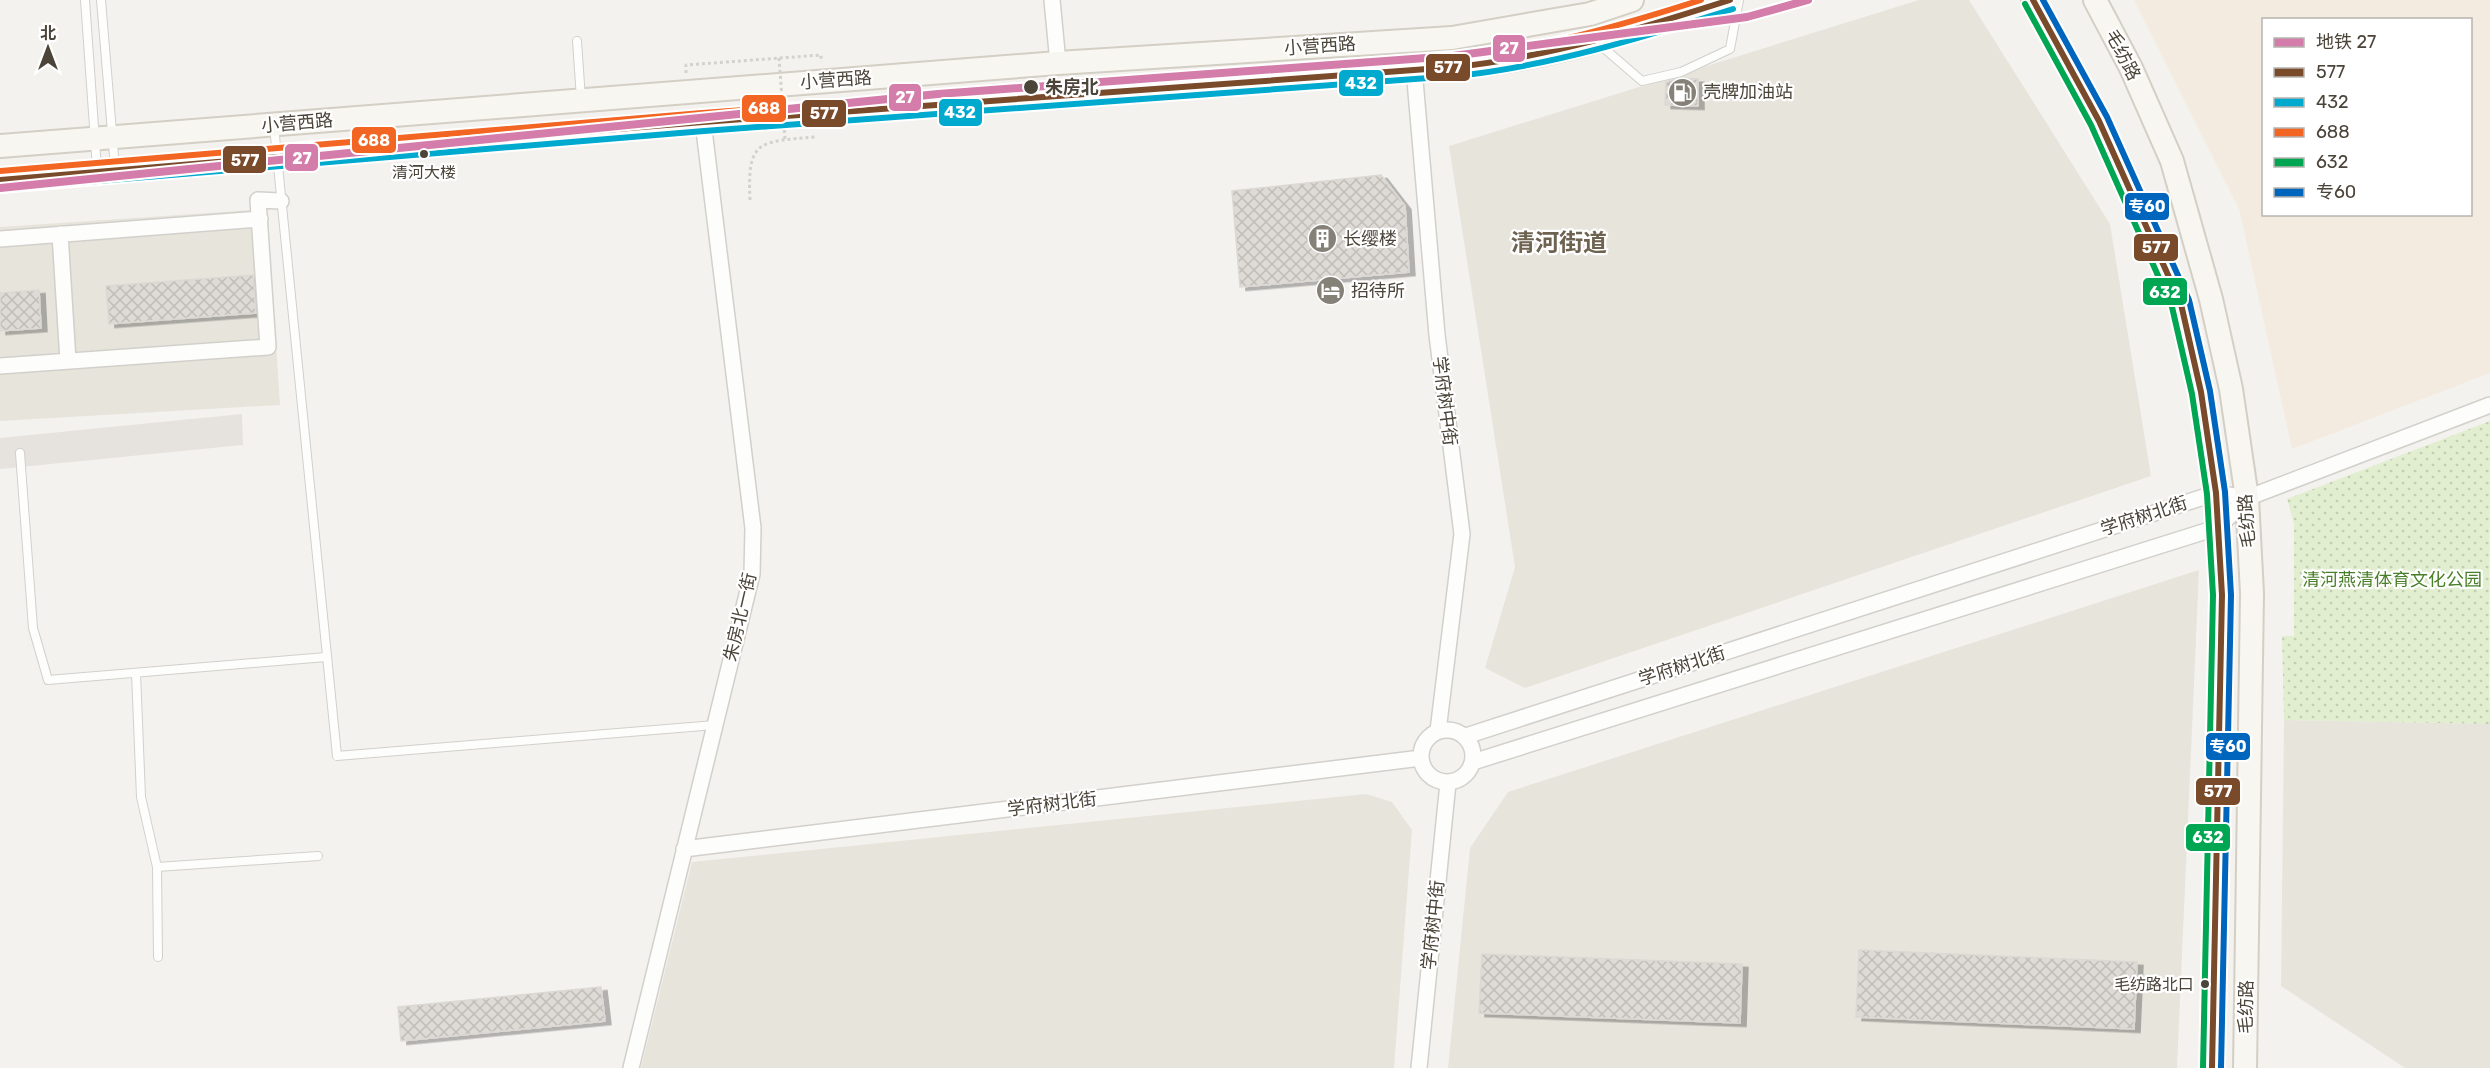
<svg xmlns="http://www.w3.org/2000/svg" width="2490" height="1068" font-family="Rubik,'Noto Sans SC',sans-serif">
  <defs>
    <pattern id="park-dots" width="8" height="8" patternUnits="userSpaceOnUse" patternTransform="scale(1.5)"><rect width="8" height="8" fill="#e1eecf"/><path d="M2 2h.1M6 6h.1" fill="none" stroke="#c3cdb2" stroke-width="1.8" stroke-linecap="round"/></pattern>
    <pattern id="building-cross-hatch" width="8" height="8" patternUnits="userSpaceOnUse" patternTransform="scale(1.5)"><rect width="8" height="8" fill="#dedbd6"/><path d="M0 0l8 8M0 8l8-8" fill="none" stroke="#c0bdb8"/></pattern>
    <filter id="shadow"><feDropShadow dx="6" dy="3.5" stdDeviation="0" flood-color="#0004"/></filter>
  </defs>
  <rect width="100%" height="100%" fill="#f4f2ee"/>
  <path fill="#e7e4dc" d="M1919 0H1969L2110 224 2151 476 1525 688 1485 668 1515 567 1449 146Z
    M267 209 280 405 0 421V227Z
    M2199 570 2177 1068H1448L1470 848 1508 792Z
    M2490 689V1068H2405L2281 986 2284 720 2489 724Z
    M1366 794 1392 802 1412 830 1394 1068H641L692 862Z"/>
  <path fill="#f3ebdf" fill-rule="evenodd" d="M2134 0H2490V373L2292 449 2239 209ZM2264 20H2470V214H2264Z"/>
  <path fill="url(#park-dots)" d="M2490 421 2489 724 2284 720 2282 636H2294V524L2287 499Z"/>
  <path fill="#e6e3df" d="M242 414 243 445 0 469V438Z"/>
  <path fill="url(#building-cross-hatch)" stroke="#dcd9d4" stroke-width="1.5" filter="url(#shadow)" d="M1680 78 1698 79V106L1665 105 1666 82Z
    M1381 175 1405 206 1409 272 1240 287 1232 191Z
    M253 275 256 313 109 324 106 286Z
    M39 290 41 328 0 331V293Z
    M1859 950 2137 962 2134 1029 1856 1017Z
    M1482 954 1742 964 1740 1023 1479 1013Z
    M601 987 605 1021 401 1041 398 1007Z"/>
  <g fill="none" stroke-linecap="round" stroke-linejoin="round">
    <defs>
      <path id="lane" d="M85 0 97 169
        M101 0 115 168
        M577 41 581 99
        M1599 44 1642 81 1681 72 1730 49 1739 0
        M274 126 337 756 715 725
        M20 453 33 628 48 680 326 657
        M136 673 141 797 157 867 158 957
        M157 867 318 856"/>
      <path id="street" d="M1052 0 1058 63
        M1414 69 1437 335 1462 534 1438 731
        M60 234 68 361
        M0 239 260 219
        M0 366 268 347 258 200 281 201
        M1421 756a26 26 0 1 1 52 0a26 26 0 1 1-52 0Z
        M1466 736 2216 493 2247 498
        M1473 762 2219 527 2247 498 2490 405
        M684 849 1421 758
        M631 1068 752 574 753 528 703 122
        M1419 1068 1448 783"/>
      <path id="secondary" d="M2033 0 2099 121 2181 304 2201 392 2216 493 2222 595 2212 1068
        M2095 0 2131 68 2172 161 2211 299 2231 389 2247 498 2252 593 2245 1068
        M0 146 1058 63 1452 38 1590 14 1632 0
        M0 180 703 122 1414 69C1523 69 1628 33 1730 0"/>
    </defs>
    <use href="#lane" stroke="#d2d0cb" stroke-width="10"/>
    <use href="#street" stroke="#d2d0cb" stroke-width="18"/>
    <use href="#secondary" stroke="#d3cfc5" stroke-width="26"/>
    <path stroke="#d3d2cc" stroke-width="3" stroke-dasharray="3 3" stroke-linecap="butt" d="M686 73V65L821 55V62
      M750 200C747 139 759 142 815 137"/>
    <use href="#lane" stroke="#fdfdfc" stroke-width="8"/>
    <use href="#street" stroke="#fdfdfc" stroke-width="15"/>
    <use href="#secondary" stroke="#f7f6f1" stroke-width="22"/>
    <path stroke="#d3d2cc" stroke-width="3" stroke-dasharray="3 3" stroke-linecap="butt" d="M779 58 785 139"/>
    <defs>
      <path id="bus-1" d="M2033 0 2099 121 2181 304 2201 392 2216 493 2222 595 2212 1068
        M0 180 703 122 1455 67C1550 57 1639 29 1730 0"/>
      <path id="bus-2" d="M1 189 704 131 1456 76C1551 66 1641 38 1733 9"/>
      <path id="bus-3" d="M0 171 702 113 1454 58C1539 49 1620 26 1701 0"/>
      <path id="bus-4" d="M2025 4 2091 125 2172 307 2192 394 2207 494 2213 595 2203 1068"/>
      <path id="bus-5" d="M2043 0 2107 117 2189 300 2210 391 2225 492 2231 595 2221 1068"/>
    </defs>
    <use href="#bus-1" stroke="#fff" stroke-width="10"/>
    <use href="#bus-2" stroke="#fff" stroke-width="10"/>
    <use href="#bus-3" stroke="#fff" stroke-width="10"/>
    <use href="#bus-4" stroke="#fff" stroke-width="10"/>
    <use href="#bus-5" stroke="#fff" stroke-width="10"/>
    <use href="#bus-1" stroke="#7a4b2a" stroke-width="6"/>
    <use href="#bus-2" stroke="#00a9ce" stroke-width="6"/>
    <use href="#bus-3" stroke="#f26522" stroke-width="6"/>
    <use href="#bus-4" stroke="#00a651" stroke-width="6"/>
    <use href="#bus-5" stroke="#0065bd" stroke-width="6"/>
    <defs>
      <path id="metro-1" d="M0 188 938 94 1453 56 1747 17 1808 0"/>
    </defs>
    <use href="#metro-1" stroke="#fff" stroke-width="12"/>
    <use href="#metro-1" stroke="#d47daa" stroke-width="8"/>
  </g>
  <defs>
    <symbol id="fuel-disc" viewBox="-11 -11 22 22"><circle r="9.5" fill="#868178" stroke="#fff"/><path d="M-5.5-6h7V0h2V4h1.3V-2.5L3-4.5l.8-.8L6-3V5H2.5V1h-1V6h-7ZM-4.2-4.7v3.2H.2V-4.7Z" fill="#fff"/></symbol>
    <symbol id="building-disc" viewBox="-11 -11 22 22"><circle r="9.5" fill="#868178" stroke="#fff"/><path d="M-4-6H4V6H1V3H-1V6H-4ZM-2.5-4.3h1.7v1.8h-1.7ZM.8-4.3h1.7v1.8H.8ZM-2.5-1h1.7V.8h-1.7ZM.8-1h1.7V.8H.8Z" fill="#fff"/></symbol>
    <symbol id="hotel-disc" viewBox="-11 -11 22 22"><circle r="9.5" fill="#868178" stroke="#fff"/><path d="M-6-4.5h1.5V1H6V5H4.5V3h-9V5H-6ZM-4 0a1.8 1.8 0 1 1 3.6 0ZM.5 0V-2.5h3Q6-2.5 6 0Z" fill="#fff"/></symbol>
  </defs>
  <g fill-rule="evenodd">
    <use href="#fuel-disc" x="1666" y="76" width="33" height="33"/>
    <use href="#building-disc" x="1306" y="222" width="33" height="33"/>
    <use href="#hotel-disc" x="1314" y="274" width="33" height="33"/>
  </g>
  <g fill="#4b4439" stroke="#fff" stroke-width="2">
    <circle cx="1031" cy="87" r="8"/>
    <circle cx="424" cy="154" r="5"/>
    <circle cx="2205" cy="984" r="5"/>
  </g>
  <g text-anchor="middle" stroke-width="4.5" stroke-linejoin="round" paint-order="stroke">
    <g font-size="16" fill="#4b4439" stroke="#fff">
      <text x="424" y="178">清河大楼</text>
      <text x="2194" y="990" text-anchor="end">毛纺路北口</text>
    </g>
    <g font-size="18" fill="#4b4439" stroke="#fff">
      <text transform="translate(1320 46) rotate(-4)" y="6">小营西路</text>
      <text transform="translate(2123 55) rotate(63)" y="6">毛纺路</text>
      <text transform="translate(836 80) rotate(-4)" y="6">小营西路</text>
      <text transform="translate(297 123) rotate(-5)" y="6">小营西路</text>
      <text transform="translate(1445 401) rotate(83)" y="6">学府树中街</text>
      <text transform="translate(2144 516) rotate(-18)" y="6">学府树北街</text>
      <text transform="translate(2247 521) rotate(-94)" y="6">毛纺路</text>
      <text transform="translate(740 617) rotate(-77)" y="6">朱房北一街</text>
      <text transform="translate(1682 666) rotate(-18)" y="6">学府树北街</text>
      <text transform="translate(1052 804) rotate(-7)" y="6">学府树北街</text>
      <text transform="translate(1433 925) rotate(-84)" y="6">学府树中街</text>
      <text transform="translate(2246 1007) rotate(-89)" y="6">毛纺路</text>
    </g>
    <g font-size="18" font-weight="bold" fill="#4b4439" stroke="#fff" text-anchor="start">
      <text x="1045" y="93">朱房北</text>
    </g>
    <g font-size="18" fill="#4b4439" stroke="#fff" text-anchor="start">
      <text x="1703" y="98">壳牌加油站</text>
      <text x="1343" y="245">长缨楼</text>
      <text x="1351" y="297">招待所</text>
    </g>
    <g font-size="18" fill="#4a7f2a" stroke="#fff">
      <text x="2392" y="586">清河燕清体育文化公园</text>
    </g>
    <g font-size="24" font-weight="bold" fill="#6e6250" stroke="#fff">
      <text x="1559" y="251">清河街道</text>
    </g>
  </g>
  <g stroke="#fff" stroke-width="2">
    <rect x="1492" y="34" width="34" height="29" rx="6" fill="#d47daa"/>
    <rect x="1425" y="53" width="46" height="29" rx="6" fill="#7a4b2a"/>
    <rect x="1338" y="69" width="46" height="28" rx="6" fill="#00a9ce"/>
    <rect x="888" y="83" width="34" height="29" rx="6" fill="#d47daa"/>
    <rect x="741" y="94" width="46" height="29" rx="6" fill="#f26522"/>
    <rect x="938" y="98" width="45" height="29" rx="6" fill="#00a9ce"/>
    <rect x="801" y="99" width="46" height="29" rx="6" fill="#7a4b2a"/>
    <rect x="351" y="126" width="46" height="28" rx="6" fill="#f26522"/>
    <rect x="284" y="143" width="35" height="29" rx="6" fill="#d47daa"/>
    <rect x="222" y="145" width="45" height="29" rx="6" fill="#7a4b2a"/>
    <rect x="2124" y="192" width="46" height="29" rx="6" fill="#0065bd"/>
    <rect x="2133" y="233" width="46" height="29" rx="6" fill="#7a4b2a"/>
    <rect x="2142" y="277" width="46" height="29" rx="6" fill="#00a651"/>
    <rect x="2205" y="732" width="46" height="29" rx="6" fill="#0065bd"/>
    <rect x="2195" y="777" width="46" height="29" rx="6" fill="#7a4b2a"/>
    <rect x="2185" y="823" width="46" height="29" rx="6" fill="#00a651"/>
  </g>
  <g font-size="16" text-anchor="middle" font-weight="bold" fill="#fff">
    <text x="1509" y="54">27</text>
    <text x="1448" y="73">577</text>
    <text x="1361" y="89">432</text>
    <text x="905" y="103">27</text>
    <text x="764" y="114">688</text>
    <text x="960" y="118">432</text>
    <text x="824" y="119">577</text>
    <text x="374" y="146">688</text>
    <text x="302" y="164">27</text>
    <text x="245" y="166">577</text>
    <text x="2147" y="212">专60</text>
    <text x="2156" y="253">577</text>
    <text x="2165" y="298">632</text>
    <text x="2228" y="752">专60</text>
    <text x="2218" y="797">577</text>
    <text x="2208" y="843">632</text>
  </g>
  <rect x="2262" y="18" width="210" height="198" fill="#ffffff" stroke="#b7b4b0" stroke-width="1.5"/>
  <rect x="2274" y="38" width="30" height="9" fill="#d47daa" stroke="#b7b4b0" stroke-width="1.5"/>
  <text x="2316" y="48" font-size="18" fill="#4b4439">地铁 27</text>
  <rect x="2274" y="68" width="30" height="9" fill="#7a4b2a" stroke="#b7b4b0" stroke-width="1.5"/>
  <text x="2316" y="78" font-size="18" fill="#4b4439">577</text>
  <rect x="2274" y="98" width="30" height="9" fill="#00a9ce" stroke="#b7b4b0" stroke-width="1.5"/>
  <text x="2316" y="108" font-size="18" fill="#4b4439">432</text>
  <rect x="2274" y="128" width="30" height="9" fill="#f26522" stroke="#b7b4b0" stroke-width="1.5"/>
  <text x="2316" y="138" font-size="18" fill="#4b4439">688</text>
  <rect x="2274" y="158" width="30" height="9" fill="#00a651" stroke="#b7b4b0" stroke-width="1.5"/>
  <text x="2316" y="168" font-size="18" fill="#4b4439">632</text>
  <rect x="2274" y="188" width="30" height="9" fill="#0065bd" stroke="#b7b4b0" stroke-width="1.5"/>
  <text x="2316" y="198" font-size="18" fill="#4b4439">专60</text>
  <g transform="translate(48 48)" stroke="#ffffff" stroke-width="4.5" paint-order="stroke">
  <path d="M0-4.5L10 22L0 15L-10 22Z" fill="#4b4439"/>
  <text y="-9" font-size="16" font-weight="bold" text-anchor="middle" fill="#4b4439">北</text>
  </g>
</svg>
